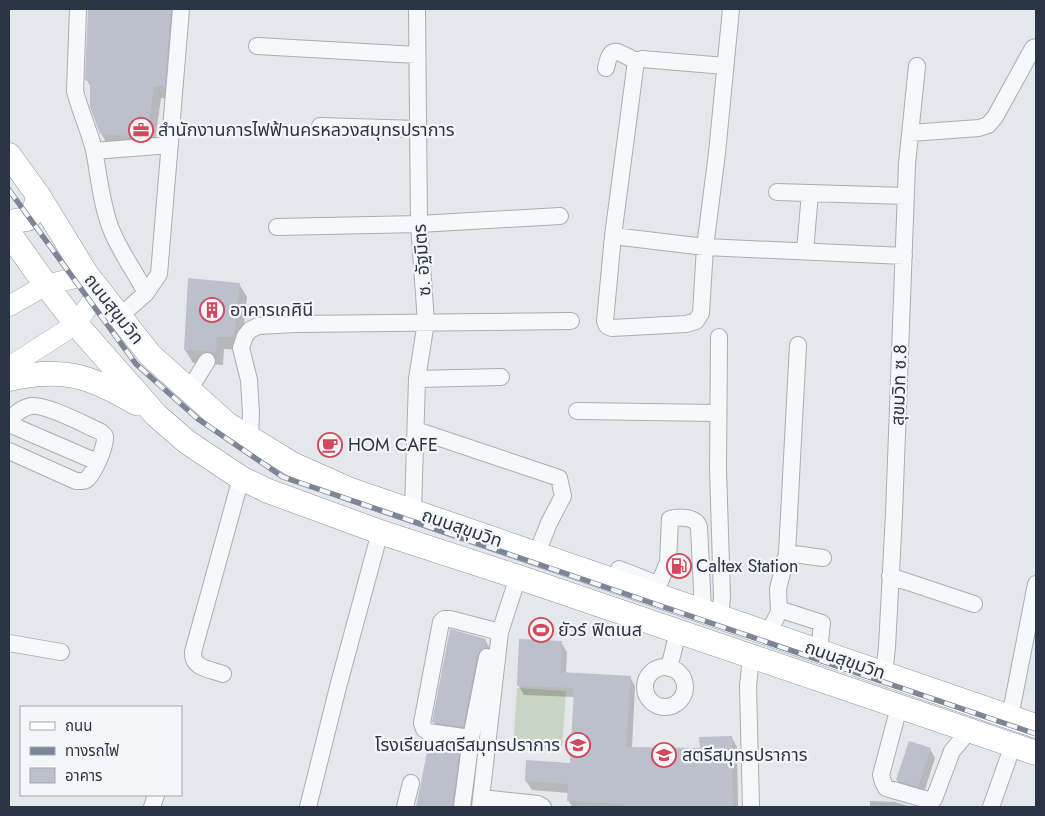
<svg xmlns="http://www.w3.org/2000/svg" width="1045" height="816" font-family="Jost,'Noto Sans Thai',sans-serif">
  <rect width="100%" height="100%" fill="#e4e7ec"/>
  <path fill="#c9d6c5" d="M517 688 566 691 562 750 513 748Z"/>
  <path fill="#0003" d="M89 9H182L171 99 161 98 154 149 108 146 101 133 92 89 87 80Z
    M189 279 239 284 247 297 241 350 224 349 223 365 193 363 185 350Z
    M451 631 485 640 496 659 474 745 445 741 434 722Z
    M561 642 567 652 566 673 630 677 635 686 632 748 701 749 732 738 737 747 738 807H572L569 801V793L532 790 526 781 571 765 575 697 524 695 518 685Z
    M430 744 459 748 470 767 465 807H417Z
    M930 749 935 758 923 796 903 790 897 780Z
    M870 801 895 802 912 807H870Z"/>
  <path fill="#bbc0ca" d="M88 9H171L165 86H154L147 137 100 134 90 107V82L85 80Z
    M188 278 240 283 234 337H217L216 353 208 351 184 350Z
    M450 629 486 639 484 648 480 650 477 655 463 727 432 722Z
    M519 639 562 641 561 672 631 676 626 747 700 748 699 737 732 736 733 807H623V804L567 801 568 784 525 781 526 760 570 763 574 688 517 686Z
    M909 741 931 748 918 787 896 780Z
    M429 742 460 747 452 807H416Z"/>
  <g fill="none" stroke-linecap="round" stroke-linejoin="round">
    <defs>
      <path id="minor" d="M78 9 75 91C80 111 89 130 94 150 99 176 101 203 111 229 119 250 135 272 146 293
        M257 46 417 55
        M725 66 642 59 636 61 613 236 605 321 607 326 612 328 686 324 696 321 701 313 705 247 717 153 731 9
        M606 68C611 43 617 52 636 61
        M320 126 417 129
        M910 133 979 128 988 125 995 117 1033 48 1036 47
        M94 151 170 145
        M777 192 906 196
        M277 227 419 224 560 216
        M613 236 705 247 904 256
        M805 251 810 193
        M119 317 146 293 159 274 181 9
        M719 337 718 469 722 597 720 617
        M417 379 501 377
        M189 390 207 361
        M577 411 718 413
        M9 421C15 414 21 408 31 406 47 404 85 425 101 432L105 436C106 446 95 471 88 478 85 482 81 481 76 481L9 451
        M9 424 97 462
        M416 430 559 478 563 496 549 523 537 553
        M250 438 251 413 249 380 241 348 245 336 250 330 258 326 296 324 571 321
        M413 511 417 379 426 322 419 224 417 9
        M787 553 823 558
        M619 569 657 584
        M890 576 974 604
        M655 594 668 562 670 519C679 516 696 517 699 527L703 611
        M779 612 785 611 822 623 819 651
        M768 634 779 612 778 589 787 553 798 345
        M9 643 61 652
        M645 687a20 20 0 1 1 40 0a20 20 0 1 1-40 0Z
        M669 668 678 632
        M223 674C210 669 192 669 193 652L241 478
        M884 674 887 647 894 514 907 164 917 66
        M899 707 881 775 883 782 886 788 928 800 934 799 952 751 969 731
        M1010 717 1036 584
        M471 738 428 732 424 729 422 723 441 622 444 619H450L500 632
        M481 798 538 804 543 807
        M152 807 156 795
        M308 807 338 687 380 532
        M405 807 411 783
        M462 807 471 738 487 657
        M480 807 500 632 518 577
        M751 807 748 686 751 657
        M991 807 1013 745"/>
      <path id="major" d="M9 306 46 285 87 275
        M9 367 76 324 99 291"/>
      <path id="highway" d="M9 155 38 195 87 275 150 355 227 424 292 464 348 489 1036 726
        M9 222 27 219 35 209 38 195
        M9 233 46 285 76 324 156 415 187 442 241 478 268 491 380 532 518 577 1036 753
        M9 379C62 367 89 375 136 403"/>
    </defs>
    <use href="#minor" stroke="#a9aeb7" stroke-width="18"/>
    <use href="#major" stroke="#a3abb8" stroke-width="21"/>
    <use href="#highway" stroke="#8b94a3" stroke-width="25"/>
    <use href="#minor" stroke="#f7f8fa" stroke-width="16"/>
    <use href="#major" stroke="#fff" stroke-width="20"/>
    <use href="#highway" stroke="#fff" stroke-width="24"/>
    <defs>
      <path id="rail" d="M9 190 136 364 198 419 283 477 1036 734"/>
    </defs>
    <use href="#rail" stroke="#7d8696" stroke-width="5.5"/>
    <use href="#rail" stroke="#f4f6f9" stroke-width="4" stroke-dasharray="11" stroke-linecap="butt"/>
  </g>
  <defs>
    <symbol id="office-ring" viewBox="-11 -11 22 22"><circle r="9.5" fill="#f4f6f9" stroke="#d1495b" stroke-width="1.5"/><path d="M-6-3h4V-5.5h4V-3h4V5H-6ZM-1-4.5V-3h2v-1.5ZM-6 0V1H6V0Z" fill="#d1495b"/></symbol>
    <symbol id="building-ring" viewBox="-11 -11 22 22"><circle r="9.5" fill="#f4f6f9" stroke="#d1495b" stroke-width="1.5"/><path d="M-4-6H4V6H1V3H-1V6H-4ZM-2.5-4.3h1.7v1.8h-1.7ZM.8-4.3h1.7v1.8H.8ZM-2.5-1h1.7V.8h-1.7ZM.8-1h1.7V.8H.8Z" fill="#d1495b"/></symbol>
    <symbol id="cafe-ring" viewBox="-11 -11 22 22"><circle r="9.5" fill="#f4f6f9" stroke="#d1495b" stroke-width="1.5"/><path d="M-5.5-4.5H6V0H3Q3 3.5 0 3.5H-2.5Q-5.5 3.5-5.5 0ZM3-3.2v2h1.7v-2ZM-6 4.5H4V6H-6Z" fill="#d1495b"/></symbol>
    <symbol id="fuel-ring" viewBox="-11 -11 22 22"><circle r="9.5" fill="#f4f6f9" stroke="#d1495b" stroke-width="1.5"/><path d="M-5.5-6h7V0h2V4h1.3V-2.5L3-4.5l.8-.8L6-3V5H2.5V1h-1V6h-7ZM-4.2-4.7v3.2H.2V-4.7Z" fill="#d1495b"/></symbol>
    <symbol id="stadium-ring" viewBox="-11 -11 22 22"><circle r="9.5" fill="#f4f6f9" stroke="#d1495b" stroke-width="1.5"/><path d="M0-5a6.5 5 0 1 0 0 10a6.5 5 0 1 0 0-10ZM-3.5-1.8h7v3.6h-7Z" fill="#d1495b"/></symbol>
    <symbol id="school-ring" viewBox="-11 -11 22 22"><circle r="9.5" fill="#f4f6f9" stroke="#d1495b" stroke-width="1.5"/><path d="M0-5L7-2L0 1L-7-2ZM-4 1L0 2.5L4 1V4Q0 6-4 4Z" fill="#d1495b"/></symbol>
  </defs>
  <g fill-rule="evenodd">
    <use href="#office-ring" x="127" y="116" width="28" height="28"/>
    <use href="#building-ring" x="198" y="296" width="28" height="28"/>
    <use href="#cafe-ring" x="316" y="431" width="28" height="28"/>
    <use href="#fuel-ring" x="665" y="552" width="28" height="28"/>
    <use href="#stadium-ring" x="527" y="616" width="28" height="28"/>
    <use href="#school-ring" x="564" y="731" width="28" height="28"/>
    <use href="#school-ring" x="650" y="741" width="28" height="28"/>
  </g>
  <g text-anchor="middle" stroke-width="4.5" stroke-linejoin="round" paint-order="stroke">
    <g font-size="18" fill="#2b3445" stroke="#f4f6f9" text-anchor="start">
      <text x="158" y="136">สำนักงานการไฟฟ้านครหลวงสมุทรปราการ</text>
      <text x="230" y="316">อาคารเกศินี</text>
      <text x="348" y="451">HOM CAFE</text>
      <text x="696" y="572">Caltex Station</text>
      <text x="558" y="636">ยัวร์ ฟิตเนส</text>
      <text x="560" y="751" text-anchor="end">โรงเรียนสตรีสมุทรปราการ</text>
      <text x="682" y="761">สตรีสมุทรปราการ</text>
    </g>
    <g font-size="18" fill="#2b3445" stroke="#f4f6f9">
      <text transform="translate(422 260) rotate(-94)" y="6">ซ. อัฐมิตร</text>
      <text transform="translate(114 309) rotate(52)" y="6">ถนนสุขุมวิท</text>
      <text transform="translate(899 385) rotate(-88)" y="6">สุขมวิท ซ.8</text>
      <text transform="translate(462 528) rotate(19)" y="6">ถนนสุขุมวิท</text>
      <text transform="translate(845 660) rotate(19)" y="6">ถนนสุขุมวิท</text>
    </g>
  </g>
  <rect width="1045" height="816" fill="none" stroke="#2b3445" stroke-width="20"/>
  <rect x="20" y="706" width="162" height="90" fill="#f4f6f9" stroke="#a4a8b1"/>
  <rect x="30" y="722" width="25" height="8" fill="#ffffff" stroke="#a4a8b1"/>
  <text x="65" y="731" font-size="15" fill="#2b3445">ถนน</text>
  <rect x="30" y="747" width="25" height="8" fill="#7d8696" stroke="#a4a8b1"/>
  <text x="65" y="756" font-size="15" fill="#2b3445">ทางรถไฟ</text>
  <rect x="30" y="768" width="25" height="15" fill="#bbc0ca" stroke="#a4a8b1"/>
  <text x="65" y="781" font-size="15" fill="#2b3445">อาคาร</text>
</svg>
